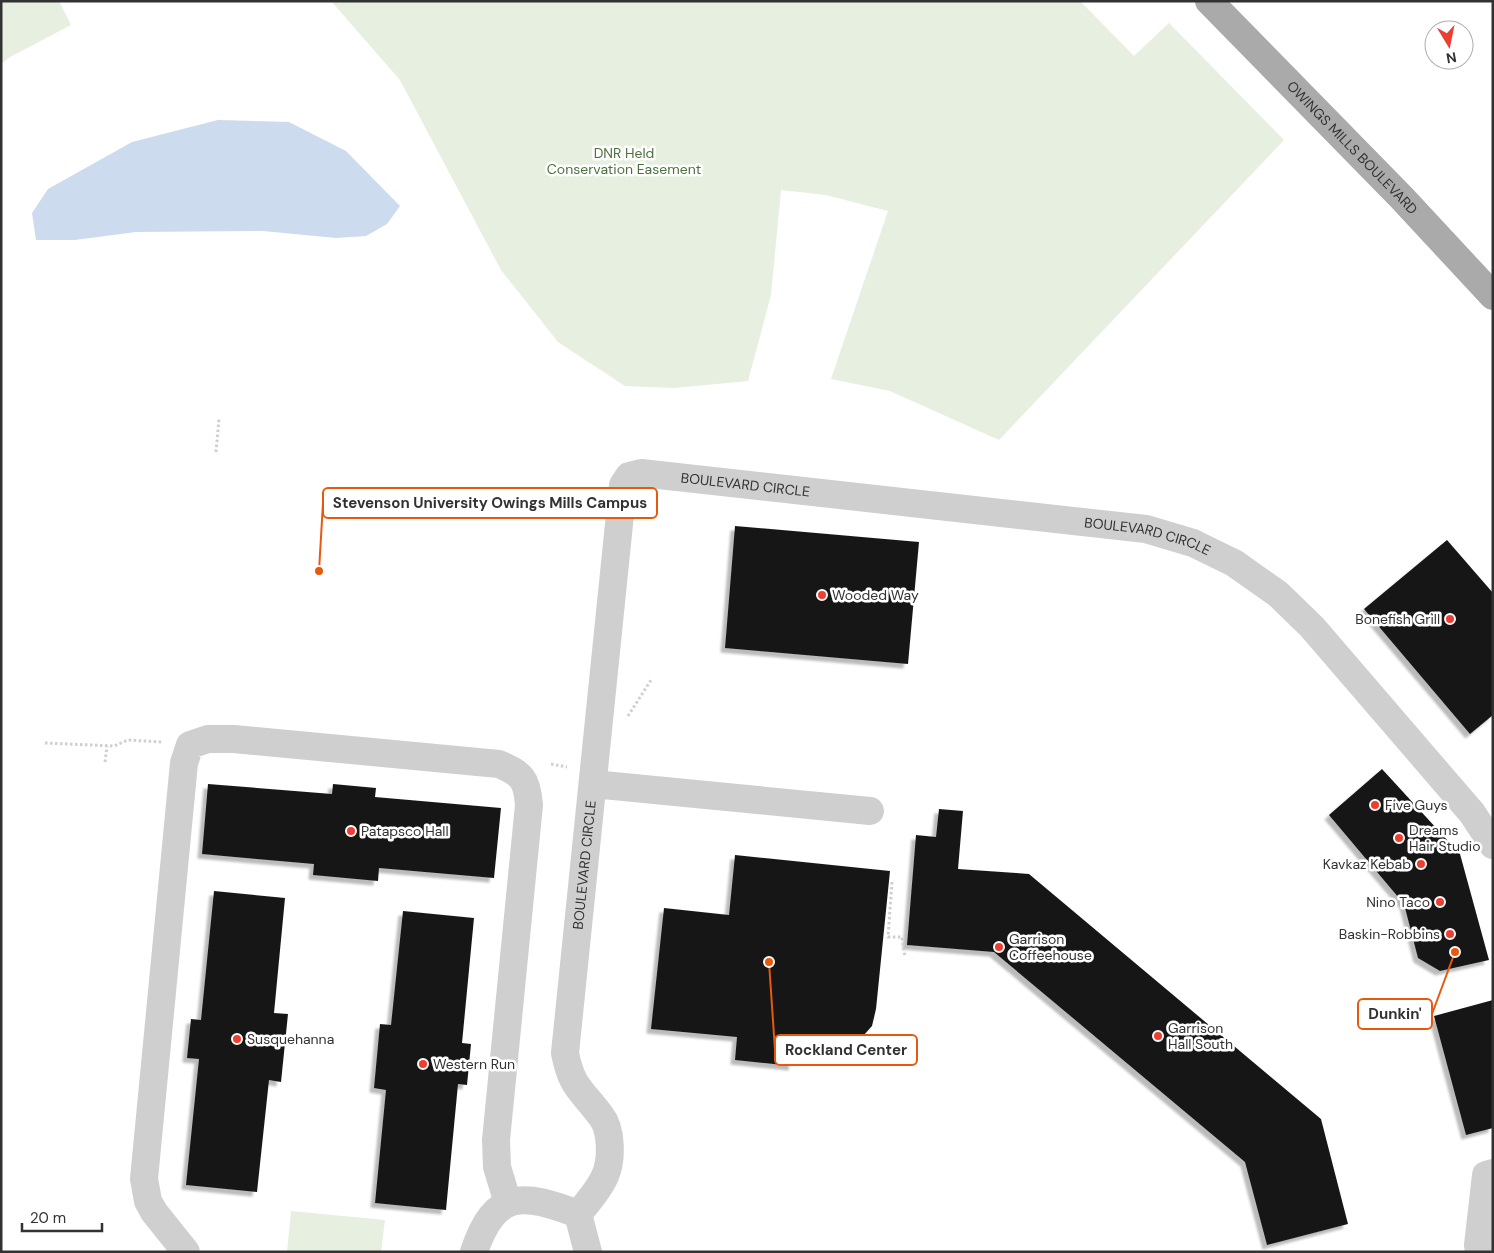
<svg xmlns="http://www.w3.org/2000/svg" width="1494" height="1253" font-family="'DM Sans',sans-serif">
  <defs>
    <filter id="shadow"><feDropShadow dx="-4.5" dy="4.5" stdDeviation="1" flood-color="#0004"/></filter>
  </defs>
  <rect width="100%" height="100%" fill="#fff"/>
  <path fill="#e6efe0" d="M1 1H59L71 25 10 57 1 64Z
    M331 1H1080L1134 56 1169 23 1284 140 999 440 890 391 831 379 888 211 826 195 781 190 771 295 748 381 674 388 625 386 558 342 501 270 400 80Z
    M291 1211 385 1220 381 1252H287Z"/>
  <path fill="#ccdcee" d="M218 120 289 122 346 151 400 206 387 224 366 236 336 238 263 231 136 232 75 240H36L32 213 48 189 132 142Z"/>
  <path fill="#191919" filter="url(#shadow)" d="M735 526 919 542 908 664 725 648Z
    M1447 540 1493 593V715L1470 734 1364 609Z
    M1382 769 1460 854 1489 960 1440 971 1418 958 1404 904 1329 815Z
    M208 784 332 794 333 784 376 788 375 797 501 808 494 878 379 868 378 881 313 875 314 864 202 854Z
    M939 809 963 811 958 869 1029 874 1321 1119 1348 1224 1267 1245 1245 1162 994 952 907 945 916 835 936 837Z
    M735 855 890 871 876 1009 872 1026 862 1037 849 1043 832 1046 796 1042 793 1066 735 1060 737 1037 651 1029 664 908 729 915Z
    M214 891 285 898 274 1013 288 1014 281 1082 269 1080 257 1192 186 1185 199 1059 187 1058 191 1019 201 1020Z
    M403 911 474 918 462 1043 471 1044 467 1085 458 1084 446 1210 375 1203 386 1090 374 1088 380 1024 391 1025Z
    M1493 1000V1128L1466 1135 1434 1016Z"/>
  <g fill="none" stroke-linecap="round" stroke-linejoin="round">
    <path stroke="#cfcfcf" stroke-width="3" stroke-dasharray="2.5 2.5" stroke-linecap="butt" d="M216 452 219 419
      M628 716 651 680
      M45 743 114 746 128 740 162 742
      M105 762 107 746
      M551 764 567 767
      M892 882 888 937H902L905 957"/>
    <g stroke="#cfcfcf" stroke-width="28">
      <path d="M593 784 870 811"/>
      <path id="s1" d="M578 1214C587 1203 599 1190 605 1176 612 1160 612 1130 601 1116 582 1090 572 1089 565 1053L623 485 629 476 641 473 1146 529 1193 543 1234 563 1278 594 1312 627 1472 813 1493 845"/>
      <path d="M186 1252 154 1212 148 1201 144 1179 184 763 190 745 208 739H234L499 764C522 774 527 779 529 805L496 1140 497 1167 508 1203"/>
      <path d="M474 1252C495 1189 523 1193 578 1214L588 1252"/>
      <path d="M1479 1252 1478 1245 1486 1175 1493 1173"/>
    </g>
    <path stroke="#aaa" stroke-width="28" id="s2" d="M1209 1 1402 198 1493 296"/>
  </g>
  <g fill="#eb3f32" stroke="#fff" stroke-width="2">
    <circle cx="822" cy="595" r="5"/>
    <circle cx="1450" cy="619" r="5"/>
    <circle cx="1375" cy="805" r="5"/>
    <circle cx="351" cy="831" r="5"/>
    <circle cx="1399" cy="838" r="5"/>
    <circle cx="1421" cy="864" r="5"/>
    <circle cx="1440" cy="902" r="5"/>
    <circle cx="1450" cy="934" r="5"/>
    <circle cx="999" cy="947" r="5"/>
    <circle cx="1158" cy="1036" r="5"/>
    <circle cx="237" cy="1039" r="5"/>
    <circle cx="423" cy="1064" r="5"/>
  </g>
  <g text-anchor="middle" stroke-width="5" stroke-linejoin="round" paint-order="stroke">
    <g font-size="14" fill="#323232" stroke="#fff">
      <text dy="5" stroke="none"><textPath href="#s2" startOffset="205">OWINGS MILLS BOULEVARD</textPath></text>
      <text dy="5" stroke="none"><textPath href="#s1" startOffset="882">BOULEVARD CIRCLE</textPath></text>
      <text dy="5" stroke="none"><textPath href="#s1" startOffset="1288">BOULEVARD CIRCLE</textPath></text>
      <text dy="5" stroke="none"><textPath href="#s1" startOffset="372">BOULEVARD CIRCLE</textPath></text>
    </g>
    <g font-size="14" fill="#4d703d" stroke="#fff">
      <text x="624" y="158">DNR Held<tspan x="624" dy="16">Conservation Easement</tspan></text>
    </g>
    <g font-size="14" fill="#323232" stroke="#fff" text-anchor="start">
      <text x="832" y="600">Wooded Way</text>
      <text x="1440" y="624" text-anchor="end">Bonefish Grill</text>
      <text x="1385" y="810">Five Guys</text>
      <text x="1409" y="835">Dreams<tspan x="1409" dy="16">Hair Studio</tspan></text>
      <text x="361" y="836">Patapsco Hall</text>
      <text x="1411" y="869" text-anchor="end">Kavkaz Kebab</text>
      <text x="1430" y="907" text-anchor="end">Nino Taco</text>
      <text x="1440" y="939" text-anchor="end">Baskin-Robbins</text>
      <text x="1009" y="944">Garrison<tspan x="1009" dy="16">Coffeehouse</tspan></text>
      <text x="1168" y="1033">Garrison<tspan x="1168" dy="16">Hall South</tspan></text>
      <text x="247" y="1044">Susquehanna</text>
      <text x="433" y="1069">Western Run</text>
    </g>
  </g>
  <path fill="none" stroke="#e8590c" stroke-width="2" d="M319 571L323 503M1455 952L1432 1014M769 962L775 1050"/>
  <g fill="#e8590c" stroke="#fff" stroke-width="2">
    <circle cx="319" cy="571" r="5"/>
    <circle cx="1455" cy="952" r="5"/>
    <circle cx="769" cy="962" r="5"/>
  </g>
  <g fill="#fff" stroke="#e8590c" stroke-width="2">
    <rect x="323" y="488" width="334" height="30" rx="5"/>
    <rect x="1358" y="999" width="74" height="30" rx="5"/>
    <rect x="775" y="1035" width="142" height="30" rx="5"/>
  </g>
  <g font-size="15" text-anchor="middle" font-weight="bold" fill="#323232">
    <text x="490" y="508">Stevenson University Owings Mills Campus</text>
    <text x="1395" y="1019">Dunkin'</text>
    <text x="846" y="1055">Rockland Center</text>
  </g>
  <rect width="1494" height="1253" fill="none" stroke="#323232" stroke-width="5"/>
  <g transform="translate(1449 45) rotate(170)"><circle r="24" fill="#ffffff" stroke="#adadad"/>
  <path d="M0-4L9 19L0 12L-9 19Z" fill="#eb3f32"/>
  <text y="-8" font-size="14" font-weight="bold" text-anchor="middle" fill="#323232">N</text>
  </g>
  <path d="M22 1223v8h80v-8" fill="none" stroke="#323232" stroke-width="2.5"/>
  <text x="30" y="1223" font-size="15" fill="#323232" stroke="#ffffff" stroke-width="4" paint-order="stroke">20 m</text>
</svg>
